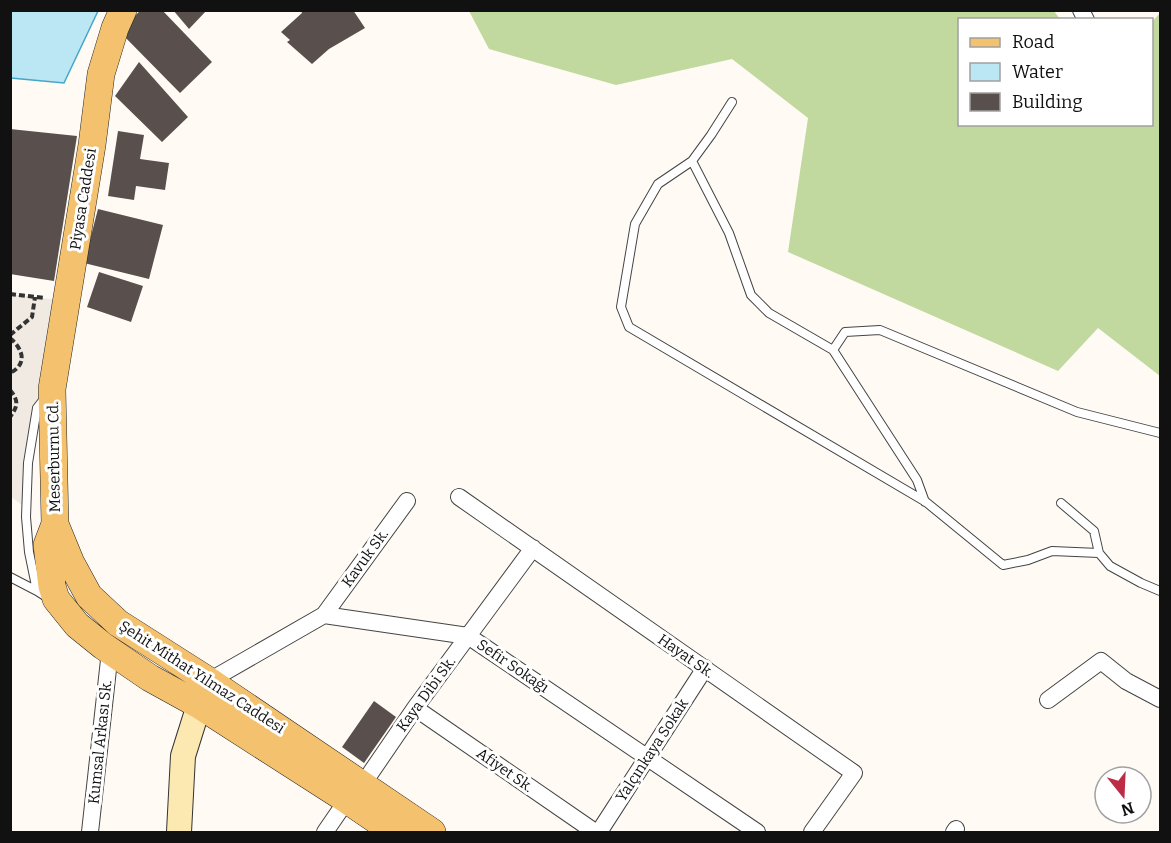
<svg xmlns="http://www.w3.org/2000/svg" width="1171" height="843" font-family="Bitter,serif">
  <rect width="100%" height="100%" fill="#fffbf4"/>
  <path fill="#c1d99e" d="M469 11H1054L1060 19 960 20V124H1152V22L1160 13V376L1098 328 1058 371 788 252 808 118 732 59 616 85 489 49Z"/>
  <path fill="#f0eae2" d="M11 294 58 300 37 408 22 505 11 497Z"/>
  <path fill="#bbe7f5" stroke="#44a7c9" stroke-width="1.5" d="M10 11H98L64 83 11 78Z"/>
  <path fill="#59504d" d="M141 10H162L212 62 180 93 119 31Z
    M173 10H207L189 29Z
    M301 10H353L365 28 329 49 312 64 287 42 290 40 281 32 302 13Z
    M139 62 188 117 162 142 115 96Z
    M10 129 77 136 54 281 10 274Z
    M118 131 144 135 140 159 169 163 165 190 136 186 134 200 108 196Z
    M98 209 163 225 149 279 84 263Z
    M99 272 143 286 131 322 87 307Z
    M374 701 396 717 364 763 342 747Z"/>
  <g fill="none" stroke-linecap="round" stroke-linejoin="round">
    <defs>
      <path id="lane" d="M732 102 711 135 692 161 658 184 635 224 621 307 629 327 926 502 1003 565 1028 560 1052 551 1099 553
        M692 161 729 233 751 295 769 313 833 350 917 480 925 502
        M833 350 845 332 880 330 1077 412 1160 433
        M44 399 37 408 28 463 26 517 29 552 37 591 48 598
        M1061 503 1094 531 1099 553 1110 566 1141 583 1160 591
        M10 577 37 591"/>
      <path id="street" d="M1081 10 1086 20
        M459 497 854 773 812 832
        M324 615 407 501
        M209 681 324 615 468 636 757 832
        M1048 700 1101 661 1126 681 1160 699
        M415 708 595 832
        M363 784 415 708 533 548
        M90 832 110 651
        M325 832 347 800
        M599 832 705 668
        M954 832 956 829"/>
      <path id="secondary" d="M179 832 183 756 199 705 206 688"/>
      <path id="primary" d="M123 10 115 28 101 74 92 145 52 389 55 524 71 563 89 596 118 623 209 681 432 832
        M55 524 47 545 52 586 56 599 77 625 103 646 150 678 199 705 347 800 394 832"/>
    </defs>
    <use href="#lane" stroke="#444" stroke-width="10"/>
    <use href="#street" stroke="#444" stroke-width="18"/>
    <use href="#secondary" stroke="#333" stroke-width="26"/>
    <use href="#primary" stroke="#222" stroke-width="28"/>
    <path stroke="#333" stroke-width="4" stroke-dasharray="6 3" stroke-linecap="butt" d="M10 294 45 298
      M10 335 32 317 35 297
      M10 338C23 349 28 364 10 373
      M10 390C19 401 18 406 10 417"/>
    <use href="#lane" stroke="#fff" stroke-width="8"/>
    <use href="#street" stroke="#fff" stroke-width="16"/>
    <use href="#secondary" stroke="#fce9b2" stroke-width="24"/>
    <use href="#primary" stroke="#f4c16f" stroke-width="27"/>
  </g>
  <g text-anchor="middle" stroke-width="6" stroke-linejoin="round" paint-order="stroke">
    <g font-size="15" fill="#111" stroke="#fff">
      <text transform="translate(83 199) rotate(-81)" y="5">Piyasa Caddesi</text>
      <text transform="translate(54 457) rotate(-91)" y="5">Meserburnu Cd.</text>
      <text transform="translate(365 558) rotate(-54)" y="5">Kavuk Sk.</text>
      <text transform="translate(686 656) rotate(35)" y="5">Hayat Sk.</text>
      <text transform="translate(513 666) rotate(34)" y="5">Sefir Sokağı</text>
      <text transform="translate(202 677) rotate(33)" y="5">Şehit Mithat Yılmaz Caddesi</text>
      <text transform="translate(426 694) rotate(-54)" y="5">Kaya Dibi Sk.</text>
      <text transform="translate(100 742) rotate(-84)" y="5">Kumsal Arkası Sk.</text>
      <text transform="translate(652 750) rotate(-57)" y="5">Yalçınkaya Sokak</text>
      <text transform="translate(505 770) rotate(35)" y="5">Afiyet Sk.</text>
    </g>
  </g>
  <rect width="1171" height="843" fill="none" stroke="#111111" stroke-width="24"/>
  <rect x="958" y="18" width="195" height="108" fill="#ffffff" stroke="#a0a0a0" stroke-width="1.5"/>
  <rect x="970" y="38" width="30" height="9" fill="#f4c16f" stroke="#a0a0a0" stroke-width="1.5"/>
  <text x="1012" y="48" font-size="18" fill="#111111">Road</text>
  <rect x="970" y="63" width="30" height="18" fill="#bbe7f5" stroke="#a0a0a0" stroke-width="1.5"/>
  <text x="1012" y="78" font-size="18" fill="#111111">Water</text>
  <rect x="970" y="93" width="30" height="18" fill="#59504d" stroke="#a0a0a0" stroke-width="1.5"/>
  <text x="1012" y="108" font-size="18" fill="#111111">Building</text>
  <g transform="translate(1123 795) rotate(162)"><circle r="28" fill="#ffffff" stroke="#a0a0a0" stroke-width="1.5"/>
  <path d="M0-4.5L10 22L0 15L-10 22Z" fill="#bd2c47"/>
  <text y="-9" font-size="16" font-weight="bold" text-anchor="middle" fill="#111111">N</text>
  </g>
</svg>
